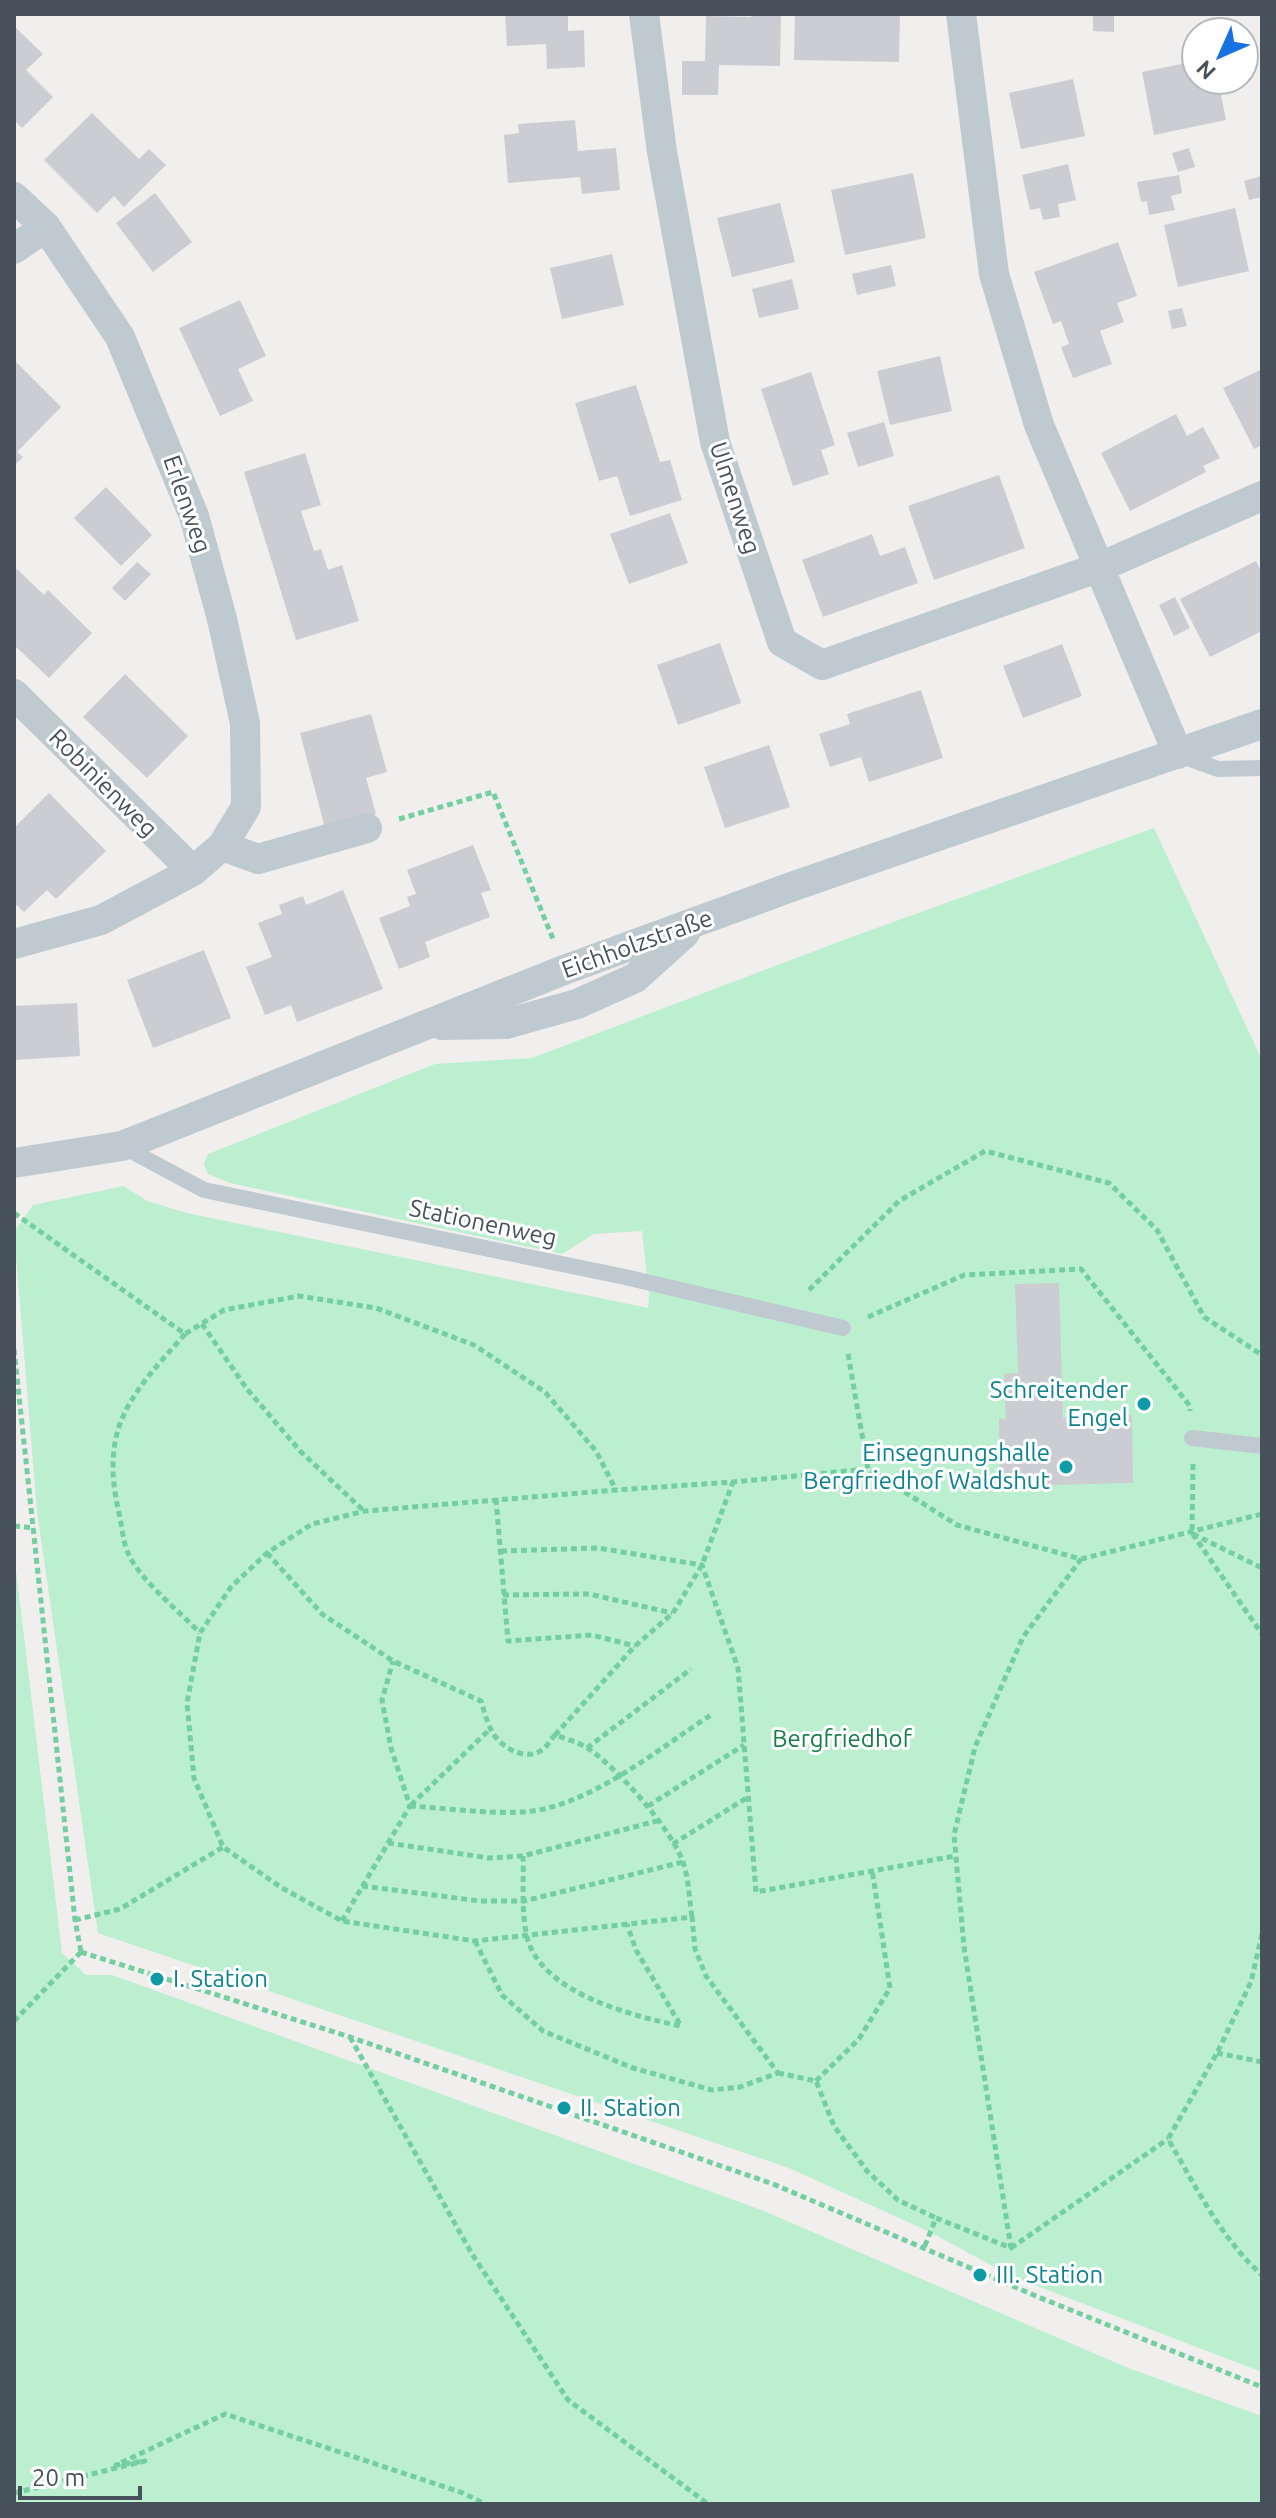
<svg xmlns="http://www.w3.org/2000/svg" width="1276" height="2518" font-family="Ubuntu,sans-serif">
  <rect width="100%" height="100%" fill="#f1eeee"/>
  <path fill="#bbefcf" d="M1154 828 1262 1060V2372L1011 2276 930 2232 789 2168 98 1933 37 1511 14 1232 33 1205 124 1186 147 1201 187 1213 648 1308 649 1296 642 1231 594 1234 562 1254 230 1183 208 1174 204 1164 208 1154 435 1064 532 1058 849 938Z
    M14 1553 62 1953 86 1975H112L759 2209 1128 2368 1262 2416V2504H14Z"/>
  <path fill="#cbcdd3" d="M505 14H568V31L584 30 585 67 547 69 546 44 507 46Z
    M751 14H781L780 66 719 65 718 95H682V61H705L706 16 751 17Z
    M795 14H900L899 62 794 60Z
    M1093 14H1114V32L1093 31Z
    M14 26 43 54 26 70 53 97 22 128 14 120Z
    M1196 61V80H1218L1226 120 1154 135 1142 72Z
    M1073 79 1085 136 1021 149 1009 93Z
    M92 113 139 159 149 149 166 165 124 207 114 196 97 213 44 160Z
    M575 120 578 151 616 148 620 190 582 194 580 177 508 183 504 135 519 133 518 124Z
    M1189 148 1195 167 1178 172 1172 153Z
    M1068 164 1076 200 1058 204 1060 217 1043 220 1040 208 1030 210 1022 175Z
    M913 173 926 238 845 255 831 190Z
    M1179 175 1182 193 1171 196 1175 210 1149 215 1147 201 1141 202 1137 182Z
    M1262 176V197L1249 200 1244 181Z
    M155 193 192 242 153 272 116 223Z
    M780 203 795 262 732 277 717 218Z
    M1235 208 1249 271 1178 287 1164 225Z
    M1118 242 1137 296 1117 303 1124 322 1100 331 1112 364 1073 378 1061 347 1069 344 1061 321 1053 324 1034 272Z
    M612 254 624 305 562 319 550 268Z
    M891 265 896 286 857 295 852 274Z
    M792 279 799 309 759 318 752 289Z
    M240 300 266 356 238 369 253 401 220 416 179 328Z
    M1182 308 1187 326 1172 329 1168 311Z
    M940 356 952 411 890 425 877 371Z
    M14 360 61 407 17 452 23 457 14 466Z
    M1262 369V445L1254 449 1223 388Z
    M811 372 835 445 821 450 829 474 793 486 761 389Z
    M636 385 660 462 670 460 682 500 630 516 617 476 599 481 575 403Z
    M1176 414 1187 436 1203 427 1220 458 1203 466 1206 472 1130 511 1101 453Z
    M884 422 894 456 858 467 847 433Z
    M305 453 321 505 301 511 314 551 321 549 328 570 342 565 359 621 296 640 244 472Z
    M999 475 1025 548 934 580 908 506Z
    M106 487 152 535 121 566 74 518Z
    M670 513 688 563 629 584 610 534Z
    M872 534 880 556 905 547 918 583 823 617 802 560Z
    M1256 561 1262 573V631L1210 657 1180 599Z
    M137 562 151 574 125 601 112 588Z
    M17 569 44 595 48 590 92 633 49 678 14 645V573Z
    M1175 597 1190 628 1174 636 1159 605Z
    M720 643 741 703 678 725 657 665Z
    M1062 644 1082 696 1023 718 1003 666Z
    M125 674 188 736 147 778 83 717Z
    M921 690 943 758 869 782 861 757 830 767 819 734 850 724 847 714Z
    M371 714 387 772 366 778 376 814 325 828 300 733Z
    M769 745 790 807 725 828 704 767Z
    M49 793 106 851 56 899 47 890 24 912 14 903V828Z
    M473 845 491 890 481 893 490 917 425 942 430 957 399 969 379 918 410 906 407 897 416 894 407 870Z
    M343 890 383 989 297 1022 291 1005 265 1015 246 967 272 957 258 923 282 914 279 905 303 896 306 905Z
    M204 950 231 1018 153 1048 127 980Z
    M77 1003 80 1056 14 1060V1006Z
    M1059 1283 1063 1418 1132 1415 1133 1483 1000 1486 999 1418 1006 1420 1004 1374 1018 1373 1015 1284Z"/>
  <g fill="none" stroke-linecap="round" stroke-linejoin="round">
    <path stroke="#73cea0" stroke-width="5" stroke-dasharray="6 4" stroke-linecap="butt" d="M399 819 493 792 553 939
      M14 1213 185 1334 224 1310 299 1296 376 1308 474 1345 545 1392 596 1451 616 1490
      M809 1290 899 1201 985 1151 1109 1183 1157 1230 1204 1317 1262 1355
      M868 1317 964 1275 1081 1269 1190 1406V1411
      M202 1324 247 1389 301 1452 364 1511
      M185 1334C131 1395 99 1426 119 1513 122 1526 123 1543 129 1555 142 1582 179 1611 200 1633
      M14 1349 75 1920 81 1952
      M848 1354 868 1469 957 1525 1081 1559 1023 1637 975 1747 954 1835 964 1947 1011 2248 936 2218 924 2248
      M1193 1464 1192 1533 1262 1634
      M496 1499 508 1641 592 1635 635 1646
      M14 1526 34 1528
      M1193 1534 1262 1568
      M501 1551 598 1548 702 1565 738 1668 756 1892 955 1856
      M267 1553 322 1614 393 1661 481 1701C484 1711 487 1722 492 1732 501 1747 525 1762 542 1750 547 1747 551 1739 555 1735 565 1739 579 1742 589 1749 619 1770 670 1827 683 1862 689 1879 689 1899 692 1917
      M1081 1559 1262 1514
      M503 1595 589 1594 672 1613
      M555 1735 635 1646 673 1613 702 1565 733 1482
      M587 1748 691 1669
      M411 1805 490 1729
      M410 1806C446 1808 485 1814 521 1812 585 1810 658 1749 711 1715
      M648 1806 744 1745
      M388 1843 489 1858 523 1856 657 1821
      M673 1844 748 1797
      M523 1856C524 1881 521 1912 527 1937 541 1993 632 2016 681 2026L636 1950 627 1924
      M362 1886 480 1901H524L683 1862
      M75 1920 120 1909 223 1847
      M342 1921 410 1806 391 1748 382 1700 393 1661
      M1262 1934 1251 1982 1217 2053 1168 2139C1195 2185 1221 2239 1262 2275
      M475 1941 502 1995 543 2031 633 2068 712 2090 740 2087 778 2073 706 1976 695 1949 692 1917 475 1941 342 1921 282 1888 223 1847 194 1778 187 1703 200 1633 231 1587 267 1553 312 1524 365 1511 616 1490 733 1482 868 1469
      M81 1952 350 2037 773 2184 1036 2296 1262 2387
      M14 2021 81 1952
      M350 2037 472 2254 568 2400 708 2504
      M1217 2053 1262 2062
      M778 2073 816 2081 834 2126 867 2171 898 2200 936 2218
      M816 2081 859 2039 890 1988 872 1869
      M1011 2248 1168 2139
      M14 2493 145 2461 116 2465 225 2414 463 2493 485 2504"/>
    <path stroke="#bec9d0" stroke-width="16" d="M1179 755 1218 769 1262 768
      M122 1146 204 1190 625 1277 843 1328
      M1192 1438 1262 1446"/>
    <path stroke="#bec9d0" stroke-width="30" d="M644 14 662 152 715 442 782 642 822 665 1100 567 1262 496
      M961 14 994 274 1039 425 1178 754
      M14 197 46 227 120 337 194 516 222 619 245 723 246 807 222 846 193 871 101 920 14 944
      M14 249 46 227
      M14 694 193 871
      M222 846 258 859 367 828
      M442 1025 506 1024 577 1004 635 978 685 933
      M14 1163 122 1146 564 970 794 886 1262 724"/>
  </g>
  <g fill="#0f9aa8" stroke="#fff" stroke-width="3">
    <circle cx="1144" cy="1404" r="8"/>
    <circle cx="1066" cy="1467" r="8"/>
    <circle cx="157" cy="1979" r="8"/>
    <circle cx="564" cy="2108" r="8"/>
    <circle cx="980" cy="2275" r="8"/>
  </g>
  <g text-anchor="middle" stroke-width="6" stroke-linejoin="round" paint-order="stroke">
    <g font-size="24" fill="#46515c" stroke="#fff">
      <text transform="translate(735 498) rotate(72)" y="8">Ulmenweg</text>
      <text transform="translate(187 504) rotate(71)" y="8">Erlenweg</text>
      <text transform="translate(103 783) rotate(45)" y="8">Robinienweg</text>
      <text transform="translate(637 944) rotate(-20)" y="8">Eichholzstraße</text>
      <text transform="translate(483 1223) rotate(12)" y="8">Stationenweg</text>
    </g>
    <g font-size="24" fill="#0d838f" stroke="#fff" text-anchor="start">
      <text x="1128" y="1398" text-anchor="end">Schreitender<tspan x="1128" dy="28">Engel</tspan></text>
      <text x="1050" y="1461" text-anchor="end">Einsegnungshalle<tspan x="1050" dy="28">Bergfriedhof Waldshut</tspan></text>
      <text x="173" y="1987">I. Station</text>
      <text x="580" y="2116">II. Station</text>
      <text x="996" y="2283">III. Station</text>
    </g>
    <g font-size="24" fill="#157e49" stroke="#fff">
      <text x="842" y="1747">Bergfriedhof</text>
    </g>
  </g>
  <rect width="1276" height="2518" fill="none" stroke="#46515c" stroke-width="32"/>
  <g transform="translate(1220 56) rotate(225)"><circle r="38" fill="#ffffff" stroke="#b5b9be" stroke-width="2"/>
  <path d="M0-6L14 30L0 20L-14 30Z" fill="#1671e2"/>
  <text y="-12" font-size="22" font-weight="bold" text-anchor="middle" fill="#46515c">N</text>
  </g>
  <path d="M20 2486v12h120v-12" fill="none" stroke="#46515c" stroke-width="4"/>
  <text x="32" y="2486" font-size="24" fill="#46515c" stroke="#ffffff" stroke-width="6" paint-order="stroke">20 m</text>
</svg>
